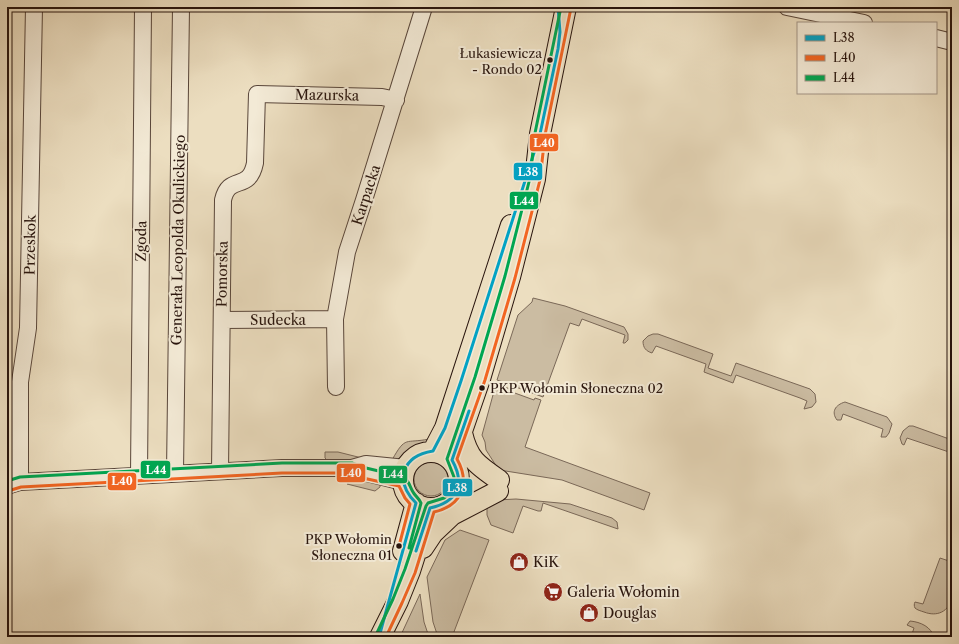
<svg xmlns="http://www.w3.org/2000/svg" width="959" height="644" font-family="'Libre Caslon Text',serif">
  <rect width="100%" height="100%" fill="#ecdec0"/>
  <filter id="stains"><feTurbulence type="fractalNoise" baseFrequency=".005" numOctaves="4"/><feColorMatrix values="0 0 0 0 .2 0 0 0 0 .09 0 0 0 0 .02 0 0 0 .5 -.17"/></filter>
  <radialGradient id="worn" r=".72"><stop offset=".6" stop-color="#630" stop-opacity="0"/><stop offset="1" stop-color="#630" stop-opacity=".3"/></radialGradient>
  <path fill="#cbbca2" stroke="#7a6858" d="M533 298 565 306 624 327 628 334V340L625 343H623L625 335 582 319 579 326 570 323 543 397 497 380 518 315 532 302Z
    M653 334H658L713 354 708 368 731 376 736 363 810 389 815 394 816 402 812 407 804 409 807 401 800 398 736 375 733 383 704 372 706 364 656 346 652 353C646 351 643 348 643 341L648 336Z
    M496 384 513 390 512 392 534 400 535 398 541 400 525 447 650 493 644 510 562 480 493 469 495 464 486 450 485 442 482 435Z
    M845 402 887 417 892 424 889 433 886 437H881L883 429 843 414 841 420H837C831 412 835 405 845 402Z
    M909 426H913L952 440V453L907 438 904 445 902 444 900 438 903 431Z
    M429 439V443L415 448 400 459 392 460C406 435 405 444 429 439Z
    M325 452H338L370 460H327L325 458Z
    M414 479a17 17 0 1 1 34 0a17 17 0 1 1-34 0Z
    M358 477 380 482V487L375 491 347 484Z
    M516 499 570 504 612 518 617 522 618 529 543 503 541 511H538L523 506 513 533 491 525 487 515V502L497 500Z
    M460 530 489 540 452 637H438L433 622 427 577 445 540Z
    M940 558 952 562C952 573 954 586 952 597 949 612 937 617 924 612 921 611 917 610 915 608 914 606 914 604 915 602L923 604Z
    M420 594 424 622 429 637H400Z
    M910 621C921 622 931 627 934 637H911L914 628 907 625Z"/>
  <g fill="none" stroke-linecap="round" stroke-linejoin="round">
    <defs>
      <path id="minor" d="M787 7 864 23
        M936 38 952 42
        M222 320 335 319
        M336 387 335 319 347 252 364 200 424 7
        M220 471 223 200C229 173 249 193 255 163L257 94 382 97 396 100
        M359 471 403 482
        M175 473 181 7
        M139 475 143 7
        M20 482V382L28 328 34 7
        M7 486 20 482 282 468H352L366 464 406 468"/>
      <path id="major" d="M462 433C468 459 477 465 499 480
        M433 451 445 428 511 225
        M403 480a28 28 0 1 1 56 0a28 28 0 1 1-56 0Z
        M452 460 480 379 510 277 535 179 540 134 566 7
        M423 548 433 533 452 515 498 491
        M403 551 416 503
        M380 637 398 601 410 571 430 508"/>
    </defs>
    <use href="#minor" stroke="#59463a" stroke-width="18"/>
    <use href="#major" stroke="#28140d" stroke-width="22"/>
    <use href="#minor" stroke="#f3ead6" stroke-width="16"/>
    <use href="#major" stroke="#ecdec0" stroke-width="20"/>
    <defs>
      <path id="bus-1" d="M416 551 430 508C457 502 466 485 452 460L469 411
        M379 637 416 503C394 481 402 456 433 451L445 428 461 381 540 134 558 49 560 32 558 7"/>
      <path id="bus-2" d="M8 491 21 487 282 473H351L363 478 399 486 405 498 410 504 399 546
        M386 637 402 603 415 573 434 512C461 506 471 484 457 459L485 380 515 278 540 180 545 135 571 8"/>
      <path id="bus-3" d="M7 481 20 477 282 463H352L366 468 404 477C409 481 410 487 413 492 415 496 419 498 421 503L409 548
        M376 635 393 599 405 569 426 506 428 503 444 498 449 494 454 483V477L447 459 475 377 505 276 530 178 535 133 561 7"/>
    </defs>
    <use href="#bus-1" stroke="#f3ead6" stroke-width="6"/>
    <use href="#bus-2" stroke="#f3ead6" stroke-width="6"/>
    <use href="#bus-3" stroke="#f3ead6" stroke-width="6"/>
    <use href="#bus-1" stroke="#02a2c4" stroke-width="3"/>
    <use href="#bus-2" stroke="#f26522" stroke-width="3"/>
    <use href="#bus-3" stroke="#00a651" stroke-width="3"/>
  </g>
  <defs>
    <symbol id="shop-disc" viewBox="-11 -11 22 22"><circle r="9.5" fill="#8f2418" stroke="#f3ead6"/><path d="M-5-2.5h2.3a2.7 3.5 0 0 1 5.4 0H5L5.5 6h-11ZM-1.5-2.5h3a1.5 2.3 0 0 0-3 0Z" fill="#fff"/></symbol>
    <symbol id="supermarket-disc" viewBox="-11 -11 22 22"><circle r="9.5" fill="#8f2418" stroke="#f3ead6"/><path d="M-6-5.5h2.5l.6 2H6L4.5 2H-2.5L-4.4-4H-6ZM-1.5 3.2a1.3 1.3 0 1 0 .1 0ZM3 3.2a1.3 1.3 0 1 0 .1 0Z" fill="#fff"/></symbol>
  </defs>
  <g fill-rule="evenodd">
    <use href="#shop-disc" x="508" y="551" width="22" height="22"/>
    <use href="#supermarket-disc" x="542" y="581" width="22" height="22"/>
    <use href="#shop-disc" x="578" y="602" width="22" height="22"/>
  </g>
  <g fill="#28140d" stroke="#f3ead6" stroke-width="1.5">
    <circle cx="550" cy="60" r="3.5"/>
    <circle cx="482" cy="388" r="3.5"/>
    <circle cx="399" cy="546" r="3.5"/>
  </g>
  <g text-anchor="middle" stroke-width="4" stroke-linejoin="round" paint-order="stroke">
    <g font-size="13" fill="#28140d" stroke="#f3ead6" text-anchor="end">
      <text x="542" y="58">Łukasiewicza<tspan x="542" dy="16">- Rondo 02</tspan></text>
      <text x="490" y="393" text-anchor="start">PKP Wołomin Słoneczna 02</text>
      <text x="392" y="544">PKP Wołomin<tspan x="392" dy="16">Słoneczna 01</tspan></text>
    </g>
    <g font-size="14" fill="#28140d" stroke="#f3ead6">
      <text transform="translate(327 95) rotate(1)" y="5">Mazurska</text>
      <text transform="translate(366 195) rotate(-72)" y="5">Karpacka</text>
      <text transform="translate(178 240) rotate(-89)" y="5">Generała Leopolda Okulickiego</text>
      <text transform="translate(141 241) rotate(-89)" y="5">Zgoda</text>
      <text transform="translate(30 245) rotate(-89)" y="5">Przeskok</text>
      <text transform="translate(222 274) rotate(-89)" y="5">Pomorska</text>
      <text x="278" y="325">Sudecka</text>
    </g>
    <g font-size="14" fill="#28140d" stroke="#f3ead6" text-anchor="start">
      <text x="533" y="567">KiK</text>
      <text x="567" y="597">Galeria Wołomin</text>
      <text x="603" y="618">Douglas</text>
    </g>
  </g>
  <g stroke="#f3ead6" stroke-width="1.5">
    <rect x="529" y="133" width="30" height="19" rx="4" fill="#f26522"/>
    <rect x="513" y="162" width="30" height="19" rx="4" fill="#02a2c4"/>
    <rect x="509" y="191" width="30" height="19" rx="4" fill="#00a651"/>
    <rect x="140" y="460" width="31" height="19" rx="4" fill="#00a651"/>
    <rect x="336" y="463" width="30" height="20" rx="4" fill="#f26522"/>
    <rect x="378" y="465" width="30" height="19" rx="4" fill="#00a651"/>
    <rect x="107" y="472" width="30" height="19" rx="4" fill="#f26522"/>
    <rect x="442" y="478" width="31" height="19" rx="4" fill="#02a2c4"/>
  </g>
  <g font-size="11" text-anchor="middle" font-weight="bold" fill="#fff">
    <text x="544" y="147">L40</text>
    <text x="528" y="176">L38</text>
    <text x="524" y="205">L44</text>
    <text x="156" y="474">L44</text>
    <text x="351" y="477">L40</text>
    <text x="393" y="478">L44</text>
    <text x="122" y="485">L40</text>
    <text x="457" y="492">L38</text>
  </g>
  <rect width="959" height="644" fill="none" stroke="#ecdec0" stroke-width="24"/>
  <rect x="8" y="8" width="943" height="628" fill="none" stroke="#28140d" stroke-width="2"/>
  <rect x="12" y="12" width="935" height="620" fill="none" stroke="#28140d"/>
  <rect x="797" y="22" width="140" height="72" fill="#f3ead6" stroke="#a29486"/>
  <rect x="805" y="35" width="20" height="6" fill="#02a2c4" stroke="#a29486"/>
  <text x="833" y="42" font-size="12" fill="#28140d">L38</text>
  <rect x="805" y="55" width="20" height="6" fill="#f26522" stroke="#a29486"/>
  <text x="833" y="62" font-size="12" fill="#28140d">L40</text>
  <rect x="805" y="75" width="20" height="6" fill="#00a651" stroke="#a29486"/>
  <text x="833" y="82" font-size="12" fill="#28140d">L44</text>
  <rect width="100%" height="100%" filter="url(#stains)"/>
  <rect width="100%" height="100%" fill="url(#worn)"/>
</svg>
